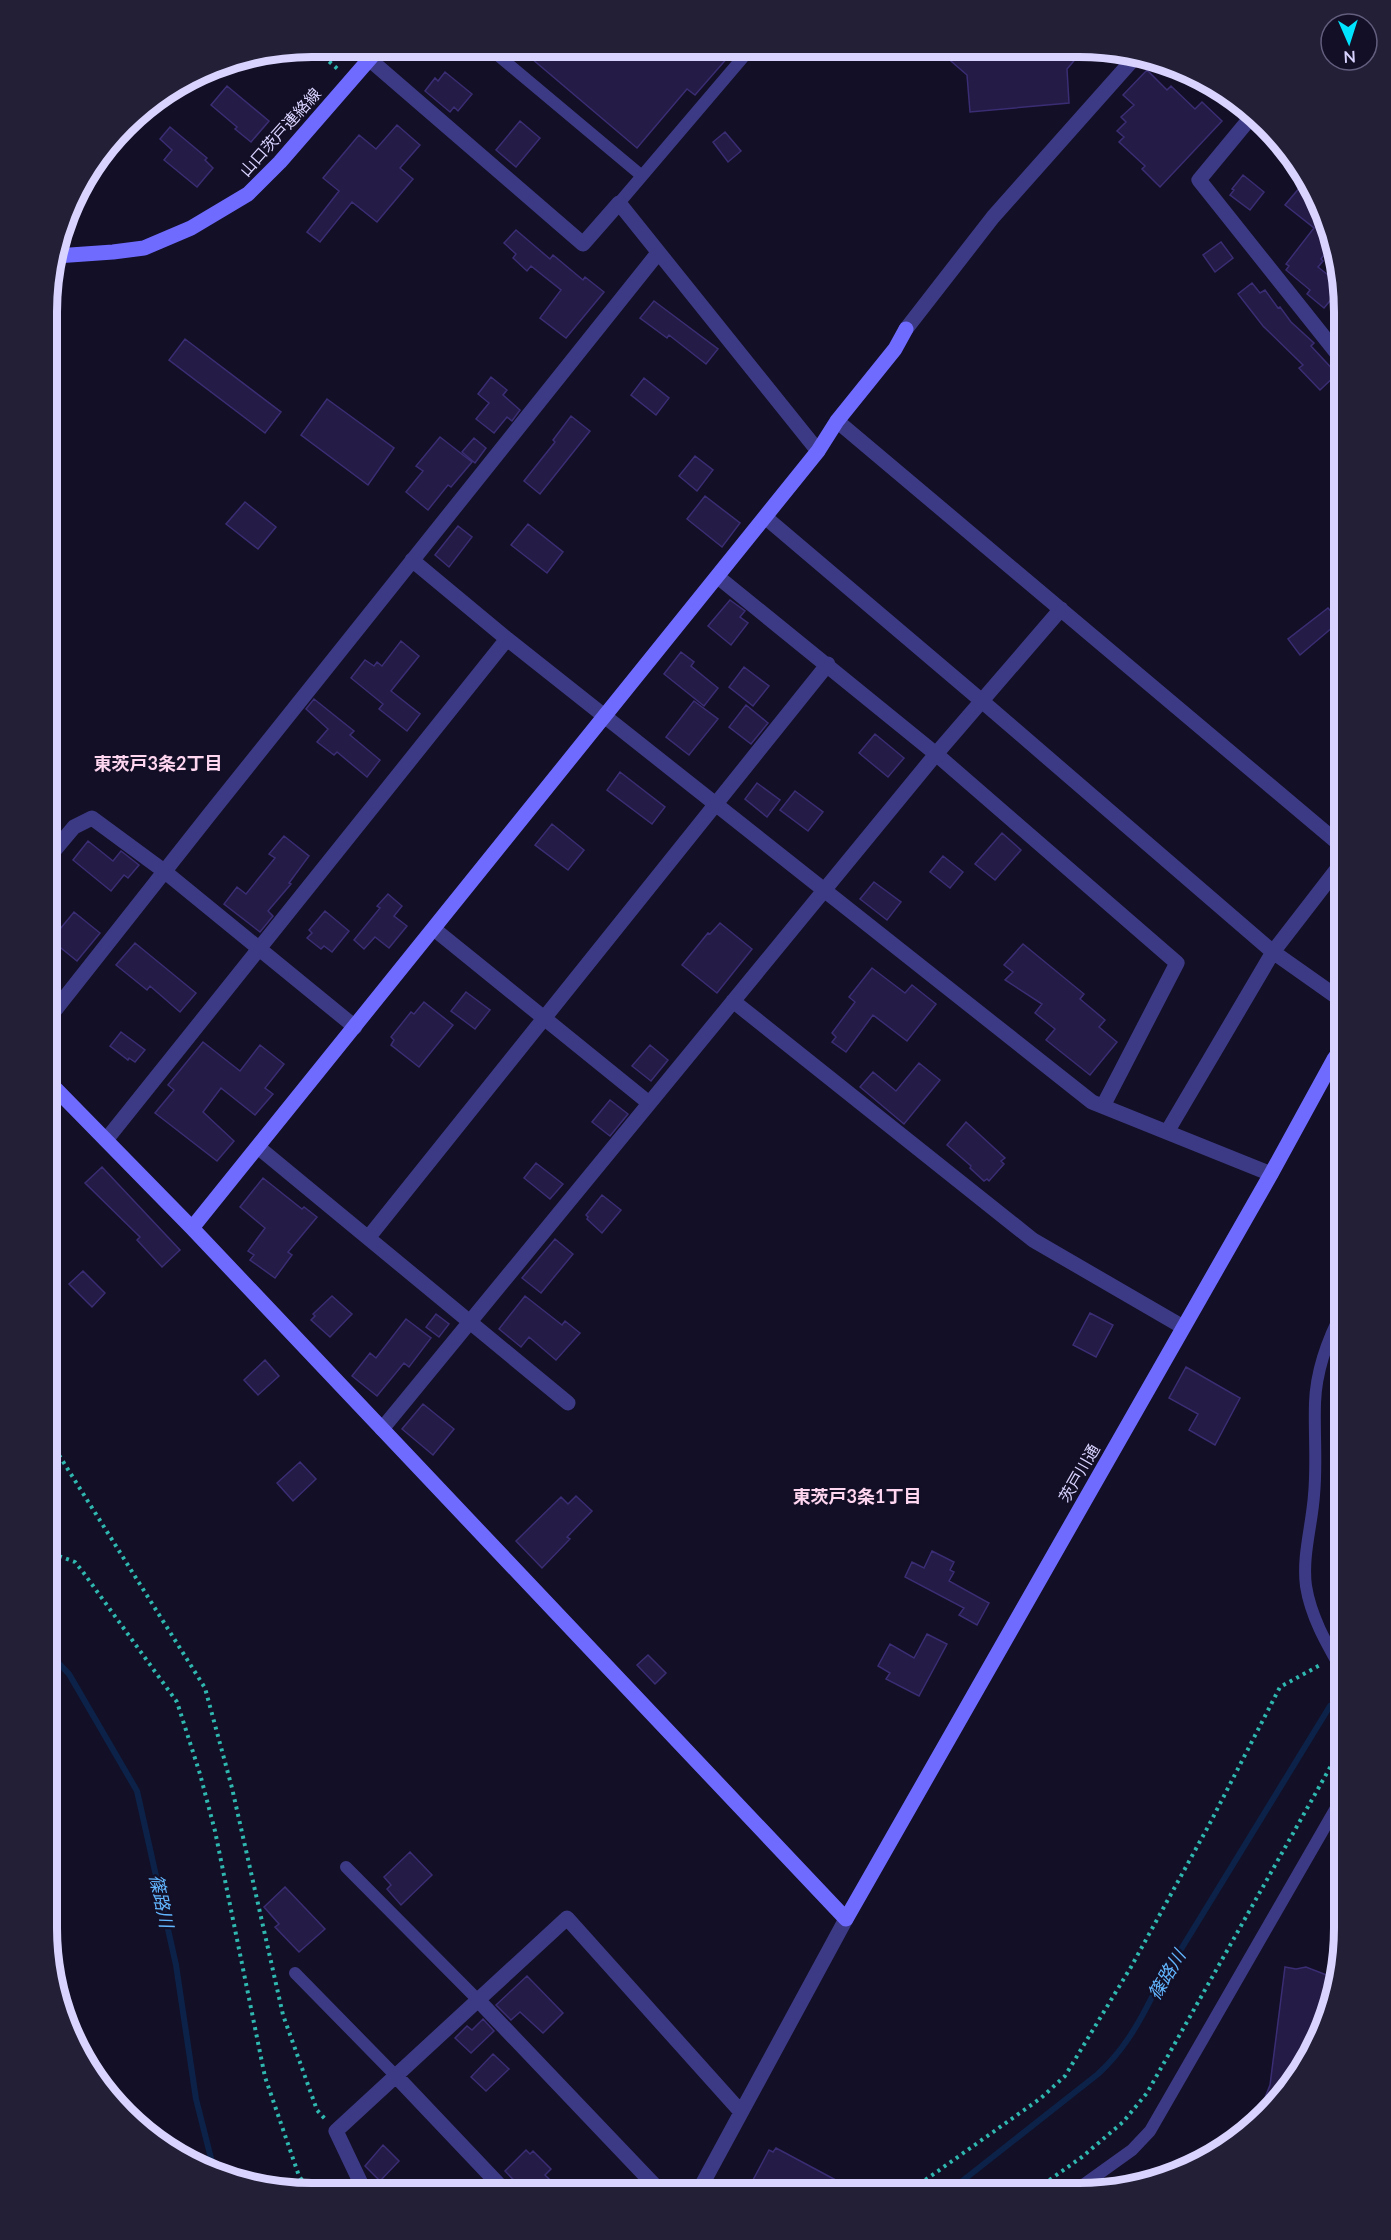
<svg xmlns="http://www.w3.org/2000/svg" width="1391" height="2240" font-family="Lato,'Noto Sans JP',sans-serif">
  <rect width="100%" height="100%" fill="#130f26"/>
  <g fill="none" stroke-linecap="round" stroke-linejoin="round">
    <path stroke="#0c2248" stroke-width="6" d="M47 1651 69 1674 137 1791 176 1965 196 2099 215 2174
      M947 2193 1098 2074C1123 2051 1138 2025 1153 1995L1330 1706"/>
  </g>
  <path fill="#241b47" stroke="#3b2d73" stroke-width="1.5" d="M518 47H635L736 48 695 95 687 89 637 148Z
    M936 48 1059 49H1084L1067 69 1069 103 970 112 967 75Z
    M1147 70 1167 90 1171 86 1195 109 1202 102 1222 121 1160 187 1142 169 1145 166 1119 142 1124 137 1117 131 1126 122 1121 117 1134 105 1123 95Z
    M445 72 472 94 458 111 454 107 450 112 425 91 435 78 438 81Z
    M227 86 269 121 251 142 235 129 237 127 211 105Z
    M520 121 540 138 516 167 496 150Z
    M397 125 420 145 400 168 413 179 377 222 352 202 320 242 307 232 339 191 323 178 359 135 376 149Z
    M170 127 207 158 205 160 213 168 197 187 164 160 172 150 160 139Z
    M725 132 741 151 728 162 713 142Z
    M1243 175 1264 192 1250 210 1230 195 1234 190 1232 189Z
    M1306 180 1324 211 1331 246 1321 259 1323 261 1318 267 1339 284 1340 289 1324 308 1307 294 1310 290 1286 270 1289 266 1286 264 1314 228 1285 205Z
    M516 230 550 259 553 255 583 280 585 277 604 292 566 338 540 318 561 290 531 266 527 271 513 258 516 254 504 243Z
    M1221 242 1233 258 1215 272 1203 255Z
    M1252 283 1260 293 1265 290 1278 308 1280 307 1291 322 1314 343 1311 346 1337 374 1320 390 1299 368 1303 365 1263 326 1238 294Z
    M654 301 718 349 706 364 669 335 667 338 640 318Z
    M185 339 281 412 265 433 169 360Z
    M491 377 507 390 503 395 520 410 512 421 507 417 494 433 476 419 489 403 478 394Z
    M644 378 669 398 656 415 631 395Z
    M327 399 394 448 368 485 301 435Z
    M571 416 590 431 540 494 524 481 555 442 553 440Z
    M440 437 472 462 451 487 448 485 428 510 406 492 423 471 416 466Z
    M474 438 486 448 475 463 462 452Z
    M695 456 713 470 697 491 679 476Z
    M705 496 740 523 722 547 687 519Z
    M245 502 276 527 258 549 226 524Z
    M528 524 563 552 547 573 511 545Z
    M458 526 472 537 449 567 435 555Z
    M730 600 745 611 740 617 748 623 731 645 708 626Z
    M1328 608 1340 621 1300 655 1288 639Z
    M401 641 419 656 391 691 420 714 407 731 379 709 383 704 351 678 365 660 374 666 377 662 382 666Z
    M681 652 694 662 691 666 718 688 704 706 664 674Z
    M744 667 769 686 753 706 729 687Z
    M314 699 354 731 350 735 380 760 367 777 337 752 334 755 317 742 328 729 306 709Z
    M694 701 718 719 689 755 666 737Z
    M746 705 768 723 751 744 729 727Z
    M875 734 904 758 888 777 859 753Z
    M620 772 665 807 652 824 607 790Z
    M757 783 780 800 767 817 745 799Z
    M795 791 823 812 808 831 780 810Z
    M552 824 584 850 568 870 535 845Z
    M1002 833 1021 850 995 880 975 864Z
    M284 836 309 856 289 883 291 884 268 911 273 916 260 932 224 904 237 887 246 894 275 858 269 854Z
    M88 841 113 861 121 851 139 865 128 878 124 875 111 891 73 860Z
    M943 856 963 872 950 888 930 872Z
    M874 882 901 902 887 920 860 899Z
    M388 894 402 906 394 916 407 926 389 948 375 937 364 949 354 940 380 908 377 906Z
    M325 911 349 931 332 952 324 946 321 949 307 938 312 933 309 930Z
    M74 912 100 933 77 961 51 940Z
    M720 923 752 949 717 993 682 965 708 933 710 934Z
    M135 943 196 993 180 1012 150 986 147 990 116 965Z
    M1023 944 1084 994 1080 999 1105 1020 1099 1027 1117 1042 1090 1075 1046 1040 1055 1029 1035 1013 1042 1004 1005 980 1013 972 1004 965Z
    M872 968 905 993 912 985 936 1004 907 1041 873 1015 846 1052 832 1042 836 1037 832 1033 855 1002 849 997Z
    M466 992 490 1010 475 1029 451 1011Z
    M424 1002 453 1025 419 1067 391 1045 394 1040 391 1037 411 1012 414 1014Z
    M121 1032 145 1050 135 1062 129 1058 128 1060 110 1046Z
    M203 1042 240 1071 260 1045 284 1064 265 1088 273 1094 255 1115 221 1088 203 1112 234 1141 217 1161 155 1113 174 1090 168 1085Z
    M650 1045 668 1060 651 1081 632 1066Z
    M919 1063 940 1080 904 1124 860 1087 873 1072 896 1091Z
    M610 1100 628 1114 610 1136 592 1122Z
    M966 1122 1005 1158 1001 1161 1004 1164 989 1181 987 1179 984 1181 970 1168 971 1166 947 1145Z
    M536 1163 563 1184 550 1199 524 1178Z
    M102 1167 180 1250 162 1267 137 1240 140 1237 85 1183Z
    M263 1178 302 1209 304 1207 317 1217 288 1252 292 1255 275 1278 250 1260 254 1255 248 1251 265 1228 240 1207Z
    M602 1195 621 1210 602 1233 587 1219 588 1217 586 1215Z
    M555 1239 573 1254 541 1293 522 1278Z
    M83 1271 105 1293 92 1307 69 1284Z
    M332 1296 352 1314 330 1337 311 1320 315 1316 313 1314Z
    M525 1296 562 1325 565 1321 580 1333 556 1360 529 1337 521 1347 499 1329Z
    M1090 1313 1113 1325 1096 1357 1073 1345Z
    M436 1314 449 1324 439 1337 426 1327Z
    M406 1319 431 1338 409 1367 404 1363 377 1396 352 1376 370 1353 376 1358Z
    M265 1360 279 1376 258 1395 244 1380Z
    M1186 1367 1240 1398 1215 1445 1189 1430 1198 1414 1169 1398Z
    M423 1404 454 1429 433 1455 402 1429Z
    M300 1462 316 1479 293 1501 277 1483Z
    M576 1496 592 1511 567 1537 570 1539 542 1568 516 1541 561 1497 568 1504Z
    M932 1551 954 1562 950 1570 954 1572 949 1581 989 1603 977 1625 959 1615 964 1608 905 1577 912 1562 924 1568Z
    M927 1634 947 1644 919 1696 886 1679 890 1673 878 1666 890 1644 914 1658Z
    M648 1655 666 1673 655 1684 637 1665Z
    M410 1852 432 1875 401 1905 387 1889 391 1885 384 1877Z
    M285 1887 325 1929 299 1952 275 1927 279 1924 264 1907Z
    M1285 1967 1296 1969 1306 1967 1337 1979 1330 2013 1290 2089 1254 2125 1270 2085Z
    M527 1976 563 2013 543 2033 520 2012 511 2020 496 2005Z
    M483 2019 494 2031 471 2053 455 2038 467 2026 472 2030Z
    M493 2054 509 2069 486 2091 471 2077Z
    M383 2145 399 2161 380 2181 365 2166Z
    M776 2148 860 2193H777L753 2180 769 2150 773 2152Z
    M526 2150 530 2154 533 2151 551 2169 545 2175 562 2192H525L505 2171Z"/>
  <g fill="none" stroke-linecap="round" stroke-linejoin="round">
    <path stroke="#2fb8b0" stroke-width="4" stroke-dasharray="3 4.5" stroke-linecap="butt" d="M312 47 339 70
      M47 1436 205 1688 232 1788 283 2015 317 2110 325 2119
      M1344 1531 1342 1509 1344 1474
      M59 1556 75 1562 83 1572 177 1702 200 1774 215 1831 265 2077 299 2176 310 2191
      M47 1909 80 2053
      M907 2193 1041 2098 1065 2076 1131 1967 1209 1825 1280 1687 1322 1664
      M1031 2193 1082 2157 1123 2122 1147 2093 1341 1748"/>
    <path stroke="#3d3a85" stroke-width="12" d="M488 47 642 176
      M619 203 745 55
      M1344 1674C1328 1646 1311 1618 1306 1586 1302 1556 1312 1525 1314 1495 1317 1465 1314 1434 1315 1403 1316 1371 1329 1336 1344 1308
      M346 1867 478 2000
      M295 1973 395 2075
      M1072 2193 1132 2150 1150 2131 1344 1794"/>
    <path stroke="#3d3a85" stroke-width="15" d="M369 59 583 244 619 203 818 451
      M1217 88 1270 131
      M1252 116 1199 180 1344 362
      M906 329 993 217 1137 55
      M837 421 1344 848
      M765 517 983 702 1273 952 1344 1002
      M412 560 507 639 1092 1102 1271 1174
      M718 577 936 754 1177 963 1103 1106
      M48 858 74 827 92 818 164 871 355 1027
      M434 929 649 1103
      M733 1001 1033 1240 1183 1327
      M48 1019 209 815 658 253
      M1167 1132 1273 952 1344 860
      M106 1140 507 639
      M258 1147 568 1403
      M368 1238 828 664
      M382 1429 936 754 1061 609
      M478 2000 567 1918 741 2112
      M395 2075 506 2192
      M365 2192 336 2131 478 2000 661 2192
      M698 2192 846 1919"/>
    <path stroke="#6f6bff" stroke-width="15" d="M56 256 113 252 144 248 191 228 248 194 280 162 380 47
      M48 1081 192 1228 846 1919 1271 1174 1334 1059 1344 1045
      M192 1228 818 451 837 421 895 349 906 329"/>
  </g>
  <g text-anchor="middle" stroke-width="4.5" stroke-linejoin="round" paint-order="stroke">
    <g font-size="16" fill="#d9d4ff" stroke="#130f26">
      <text transform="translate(280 132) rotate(-48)" y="6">山口茨戸連絡線</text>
      <text transform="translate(1079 1473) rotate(-60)" y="6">茨戸川通</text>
    </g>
    <g font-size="18" font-weight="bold" fill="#ffd6f0" stroke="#130f26">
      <text x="158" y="770">東茨戸3条2丁目</text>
      <text x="857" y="1503">東茨戸3条1丁目</text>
    </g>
    <g font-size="18" font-style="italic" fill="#62b6ff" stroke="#130f26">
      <text transform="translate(161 1901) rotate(78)" y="6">篠路川</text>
      <text transform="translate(1167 1975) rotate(-59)" y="6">篠路川</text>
    </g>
  </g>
  <path d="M0 0H1391V2240H0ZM312 57H1079A255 255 0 0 1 1334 312V1928A255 255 0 0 1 1079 2183H312A255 255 0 0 1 57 1928V312A255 255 0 0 1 312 57Z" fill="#231f37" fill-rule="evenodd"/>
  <path fill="none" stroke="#d9d4ff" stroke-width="8" d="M312 57H1079A255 255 0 0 1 1334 312V1928A255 255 0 0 1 1079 2183H312A255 255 0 0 1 57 1928V312A255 255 0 0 1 312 57Z"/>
  <g transform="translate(1349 42) rotate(177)"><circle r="28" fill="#130f26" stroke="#625e7d" stroke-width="1.5"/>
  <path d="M0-4.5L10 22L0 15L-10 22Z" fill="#00e5ff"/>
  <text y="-9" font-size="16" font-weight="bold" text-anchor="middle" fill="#d9d4ff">N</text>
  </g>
</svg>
